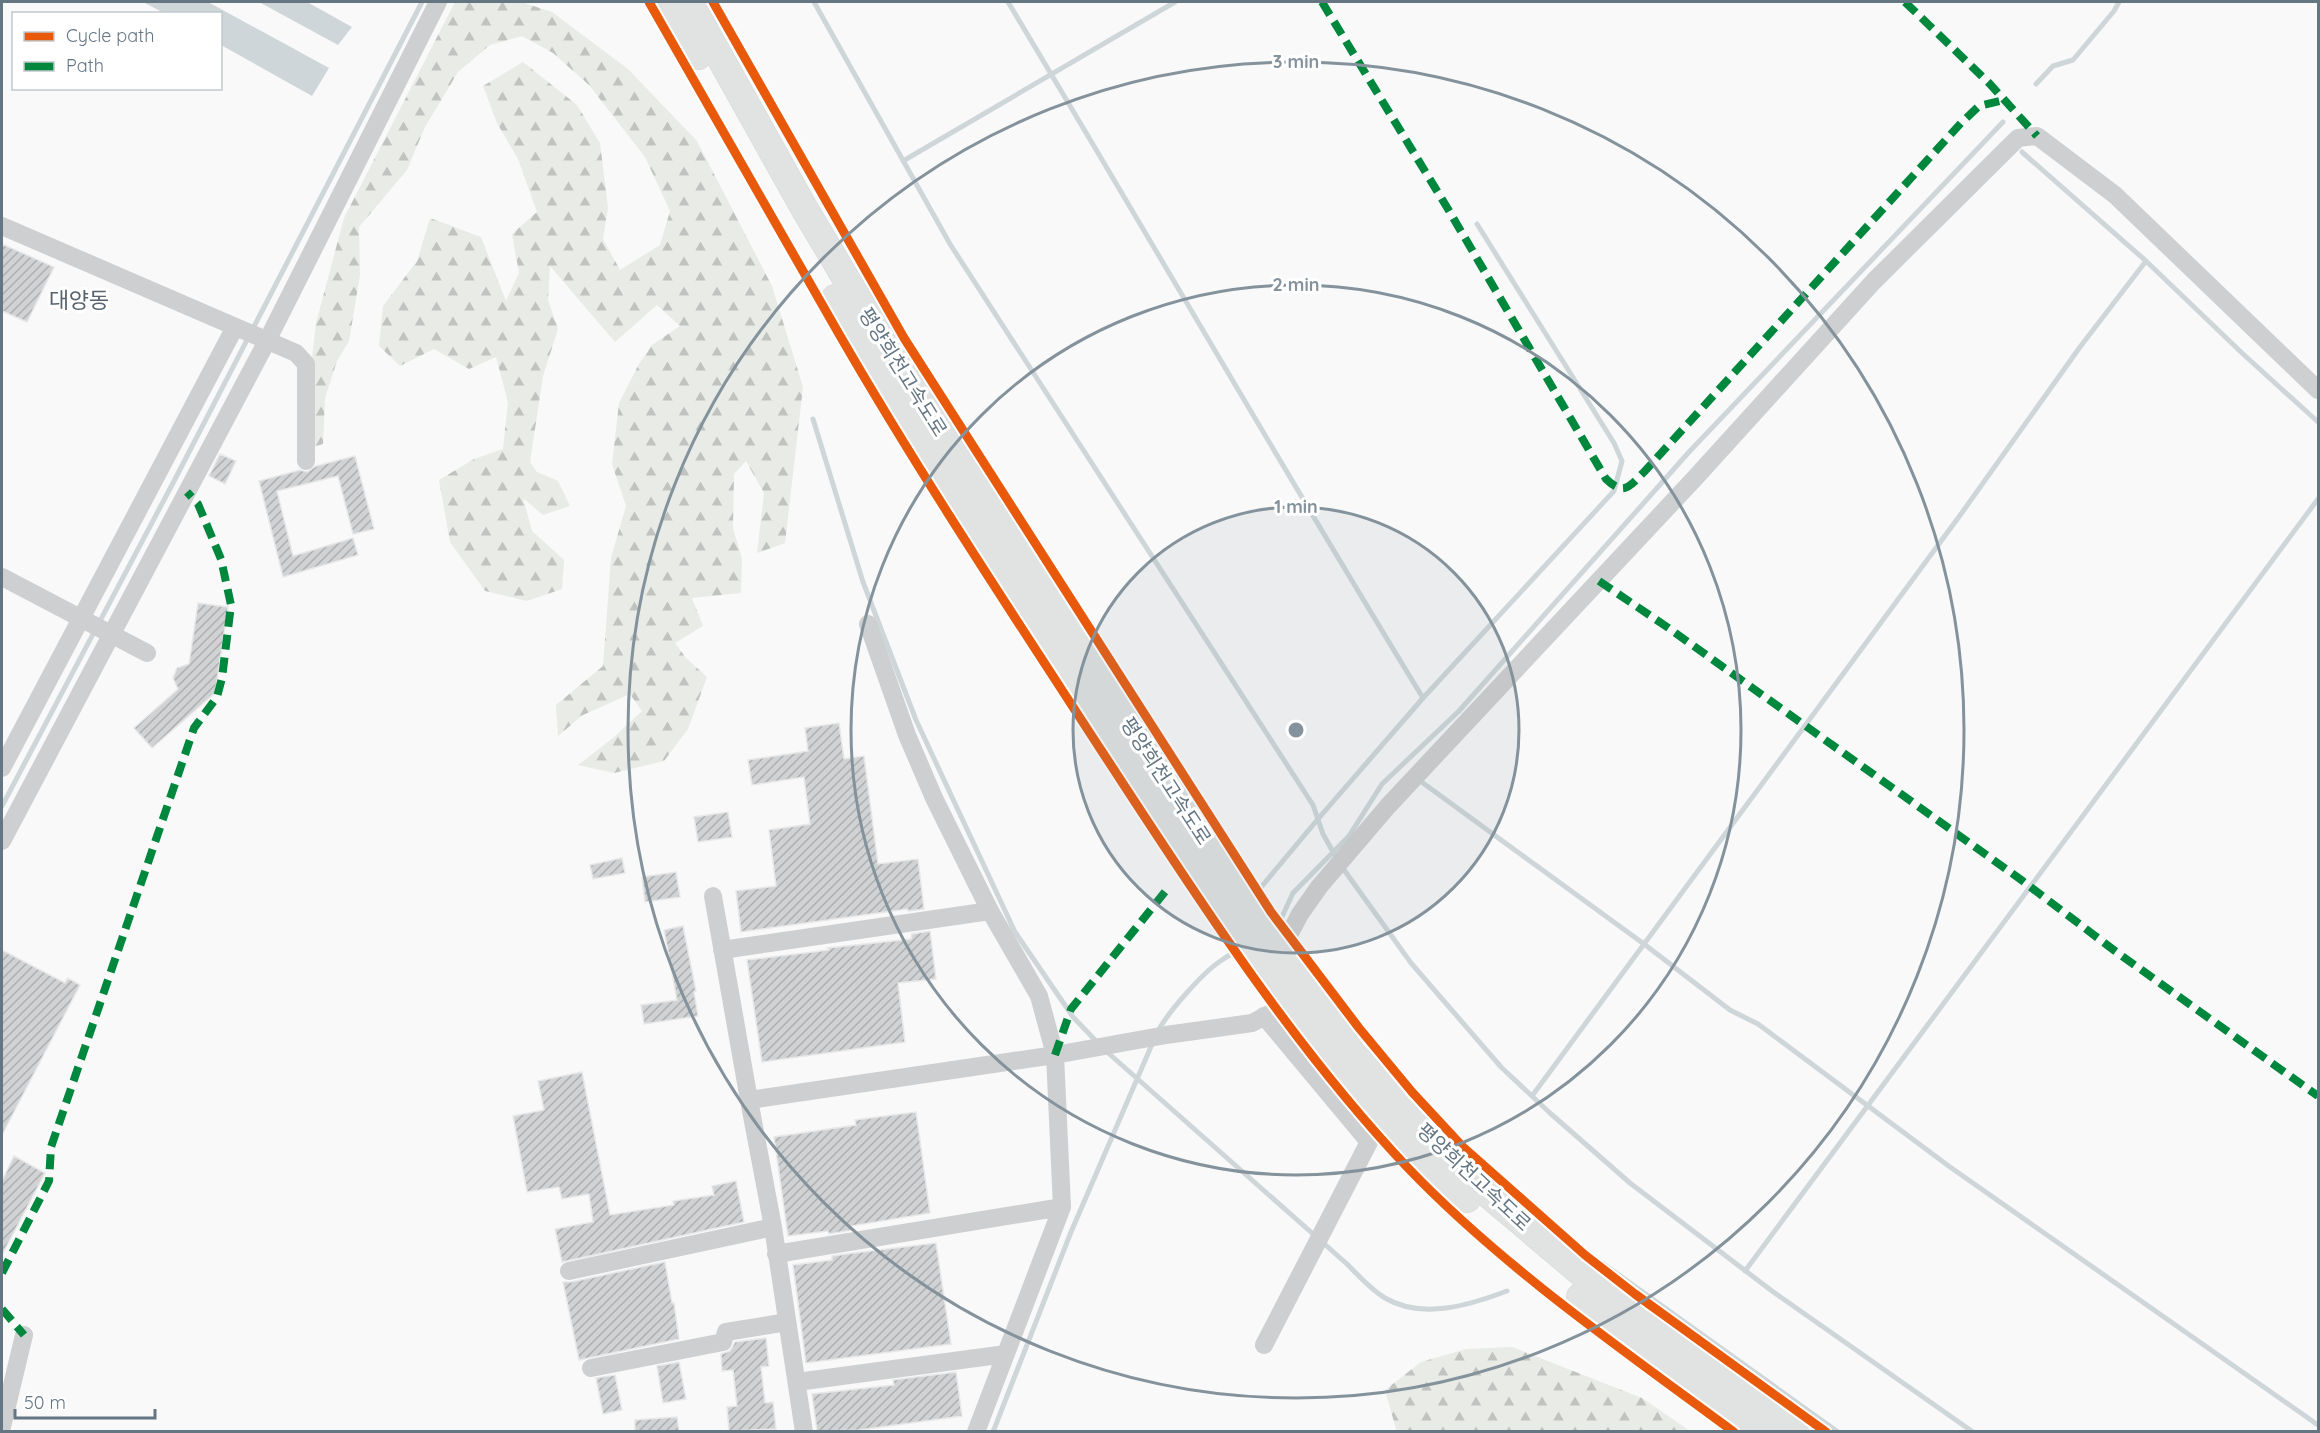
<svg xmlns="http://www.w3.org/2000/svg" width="2320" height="1433" font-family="Quicksand,'Noto Sans KR',sans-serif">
  <defs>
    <pattern id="forest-firs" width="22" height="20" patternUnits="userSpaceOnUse" patternTransform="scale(1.5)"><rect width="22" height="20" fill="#e8ebe6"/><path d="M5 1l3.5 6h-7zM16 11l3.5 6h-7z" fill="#c0c3c0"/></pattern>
    <pattern id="building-hatch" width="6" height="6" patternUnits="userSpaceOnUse" patternTransform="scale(1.5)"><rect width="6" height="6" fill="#d0d2d3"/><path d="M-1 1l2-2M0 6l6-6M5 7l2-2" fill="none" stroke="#acafb1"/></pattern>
  </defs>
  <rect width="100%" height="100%" fill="#f9f9f9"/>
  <path fill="url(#forest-firs)" d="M455 2H521L552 12 628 69 697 141 772 286 803 387 785 543 757 553 764 493 746 461 734 474 733 528 742 559 741 593 692 598 703 626 675 643 686 658 707 677 688 729 664 761 614 773 578 765 613 738 642 711 630 694 583 715 558 736 556 705 603 666 611 558 626 506 612 464 619 403 639 364 652 345 680 326 657 305 615 342 550 266 548 300 558 329 543 376 530 462 537 472 558 481 570 506 543 515 523 498 532 531 564 560 562 589 527 601 485 591 450 542 439 480 474 459 503 449 508 402 496 357 469 369 434 349 400 366 379 346 383 306 417 261 430 218 481 237 506 301 519 273 512 234 537 212 518 159 497 123 483 86 523 62 577 105 600 143 608 208 603 239 620 270 660 245 670 211 645 157 589 85 553 53 522 36 490 45 458 72 425 127 407 170 359 227 360 275 349 341 337 361 325 398 323 444 314 447 312 358 316 323 344 218Z
    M1512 1347 1642 1398 1690 1431 1398 1432 1396 1429 1385 1390 1421 1362 1466 1349Z"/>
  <path fill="#ced6d9" d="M143 2H208L329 68 312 96 221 45 220 14 164 13Z
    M259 2H307L352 27 338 45Z"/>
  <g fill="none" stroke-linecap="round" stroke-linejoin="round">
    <path stroke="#ced6d9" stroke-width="5" d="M814 2 950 244 1313 805 1323 834 1337 859
      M1008 2C1147 233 1282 468 1423 698
      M2036 84 2053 66 2073 60 2114 11 2119 2
      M2022 152 2146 261 2242 353 2318 422
      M903 161 1175 2
      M813 419 863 582 916 720 1015 932 1073 1017 1097 1042
      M1423 783 1644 944 1730 1010 1758 1024 1950 1167 2318 1425
      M2 806 173 483 422 2
      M1342 867 1411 963 1501 1067 1550 1113 1630 1183 1772 1291 1973 1432
      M1252 898 1318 819 1423 698 1614 491 1622 461 1614 443 1477 224
      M1272 926 1280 921 1293 893 1349 836 1382 784 1459 711 1689 452 2003 122
      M1157 1033C1167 1013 1203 972 1222 960 1229 955 1236 952 1242 947
      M1106 1051 1347 1264C1359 1276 1370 1289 1385 1298 1422 1320 1470 1305 1507 1291
      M1532 1096 1961 514 2080 347 2146 261
      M1577 1245 1838 1432
      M1745 1271 2318 499
      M993 1432 1071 1232 1153 1042"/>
  </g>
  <path fill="url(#building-hatch)" stroke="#e8e8e8" stroke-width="1.5" d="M2 244 54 267 27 322 2 311Z
    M220 454 236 461 225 484 209 476Z
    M355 456 374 529 353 534 338 476 277 491 293 556 353 538 358 555 283 577 259 481 300 470 307 472 316 466Z
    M198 603 228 607 215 693 152 748 134 728 178 689 173 678 177 668 189 664Z
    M839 723 844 759 864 756 878 864 918 859 924 909 909 911 907 909 741 932 736 891 776 886 769 830 810 824 804 777 752 785 748 760 808 751 805 728Z
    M728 812 732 837 698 842 694 817Z
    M622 858 625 873 593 879 590 865Z
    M676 872 680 897 645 902 642 877Z
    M683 926 696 991 694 992 698 1016 644 1024 641 1005 677 1000 664 930Z
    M930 931 936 979 898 983 905 1042 762 1062 747 960 829 950 828 948 911 939 912 934Z
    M2 950 65 983 68 978 80 985 2 1135Z
    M582 1072 610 1215 674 1205 673 1201 714 1195 712 1186 736 1181 744 1222 562 1262 555 1229 593 1222 589 1194 562 1199 559 1187 527 1192 513 1116 544 1110 538 1081Z
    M916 1112 930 1213 851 1226 852 1230 829 1234 828 1231 788 1236 774 1137 856 1125 855 1120Z
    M14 1156 45 1173 2 1255V1181Z
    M936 1243 951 1344 806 1363 793 1265 832 1260V1256L854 1253Z
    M665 1262 672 1303H674L679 1339 579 1360 563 1282H571Z
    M766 1338 769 1366 761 1367 765 1403 773 1402 776 1429 729 1431 727 1407 737 1406 733 1370 722 1371 721 1354 730 1351 735 1342Z
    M679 1362 686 1399 663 1403 657 1366Z
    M956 1372 962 1416 859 1430 817 1431 812 1394 894 1385 893 1380Z
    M615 1375 622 1410 603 1414 596 1378Z
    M677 1417 679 1431H635V1420Z"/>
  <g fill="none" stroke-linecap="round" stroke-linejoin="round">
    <defs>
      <path id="highway" d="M667 2 698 56
        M689 2 804 208 902 373 1118 708 1165 783 1258 921 1352 1053 1476 1184 1612 1299 1795 1432
        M835 298 930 458 1170 827 1242 933 1351 1084 1410 1146 1467 1199
        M1580 1297 1610 1322 1763 1432"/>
    </defs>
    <use href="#highway" stroke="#d5d6d6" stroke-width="28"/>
    <path stroke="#cecfd0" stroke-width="18" d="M2 226 296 353 306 364V461
      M2 577 147 653
      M2 768 235 327
      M2 841 267 341 438 2
      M713 896 749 1100
      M722 950 990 911
      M1280 952 1300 914 1319 887 1388 806 1695 478 1874 281 2018 138 2037 136 2115 195 2318 390
      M1264 1016 1369 1142 1264 1345
      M776 1254 1062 1207
      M569 1271 773 1227
      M591 1368 723 1342 726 1332 787 1322
      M797 1382 1006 1354
      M2 1427 24 1335
      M804 1432 773 1227 749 1100 1055 1055 1039 996 990 911 934 798 907 735 868 624
      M976 1432 1062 1207 1055 1055 1166 1035 1252 1023 1292 1002"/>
    <use href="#highway" stroke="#e1e2e2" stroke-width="27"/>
    <path stroke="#00873e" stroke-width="8" stroke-dasharray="15 8" stroke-linecap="butt" d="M1322 2 1448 209 1606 479C1624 496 1629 487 1644 472L1961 123 1979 106 2004 100
      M1905 2 1989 83 2037 136
      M1599 581 1667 627 2020 879 2115 951 2318 1096
      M1055 1055 1071 1009 1168 888
      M2 1273 49 1181 51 1147 194 728 217 697 222 678 231 605 221 559 198 504 187 492
      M2 1309 24 1335"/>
    <defs>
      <path id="cycleway" d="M649 2C713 112 775 224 839 334 921 476 1012 613 1101 750 1196 895 1289 1042 1408 1168 1504 1268 1623 1350 1734 1432
        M713 2 904 338 1271 912 1359 1028 1412 1092 1463 1147 1585 1255 1635 1294 1826 1432"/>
    </defs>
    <use href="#cycleway" stroke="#fff" stroke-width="13"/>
    <use href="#cycleway" stroke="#e8590c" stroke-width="9"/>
  </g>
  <circle cx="1296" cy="730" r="223" fill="#84929c" fill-opacity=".12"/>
  <g fill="none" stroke="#84929c" stroke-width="3">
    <circle cx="1296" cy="730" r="223"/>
    <circle cx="1296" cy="730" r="445"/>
    <circle cx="1296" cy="730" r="668"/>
  </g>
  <g text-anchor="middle" stroke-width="6" stroke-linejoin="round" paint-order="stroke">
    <g font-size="20" fill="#657683" stroke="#fff">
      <text transform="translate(903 372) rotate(58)" y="7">평양희천고속도로</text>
      <text transform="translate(1166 781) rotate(57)" y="7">평양희천고속도로</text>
      <text transform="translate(1474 1177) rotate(43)" y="7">평양희천고속도로</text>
    </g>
    <g font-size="22" fill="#57646e" stroke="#fff">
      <text x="79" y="308">대양동</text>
    </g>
  </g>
  <circle cx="1296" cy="730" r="9" fill="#84929c" stroke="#fff" stroke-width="3"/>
  <g font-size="18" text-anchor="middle" font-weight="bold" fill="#84929c" stroke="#fff" stroke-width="6" stroke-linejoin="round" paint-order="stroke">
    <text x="1296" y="68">3 min</text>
    <text x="1296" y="291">2 min</text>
    <text x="1296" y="513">1 min</text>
  </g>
  <rect width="2320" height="1433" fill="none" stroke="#657683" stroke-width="6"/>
  <rect x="12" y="12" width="210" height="78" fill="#ffffff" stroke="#c1c8cd" stroke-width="1.5"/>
  <rect x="24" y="32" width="30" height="9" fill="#e8590c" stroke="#c1c8cd" stroke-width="1.5"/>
  <text x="66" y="42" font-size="18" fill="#657683">Cycle path</text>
  <rect x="24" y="62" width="30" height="9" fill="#00873e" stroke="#c1c8cd" stroke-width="1.5"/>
  <text x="66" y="72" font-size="18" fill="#657683">Path</text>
  <path d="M15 1409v9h140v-9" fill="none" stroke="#657683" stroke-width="3"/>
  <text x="24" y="1409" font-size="18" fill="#657683" stroke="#ffffff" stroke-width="4.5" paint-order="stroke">50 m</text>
</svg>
